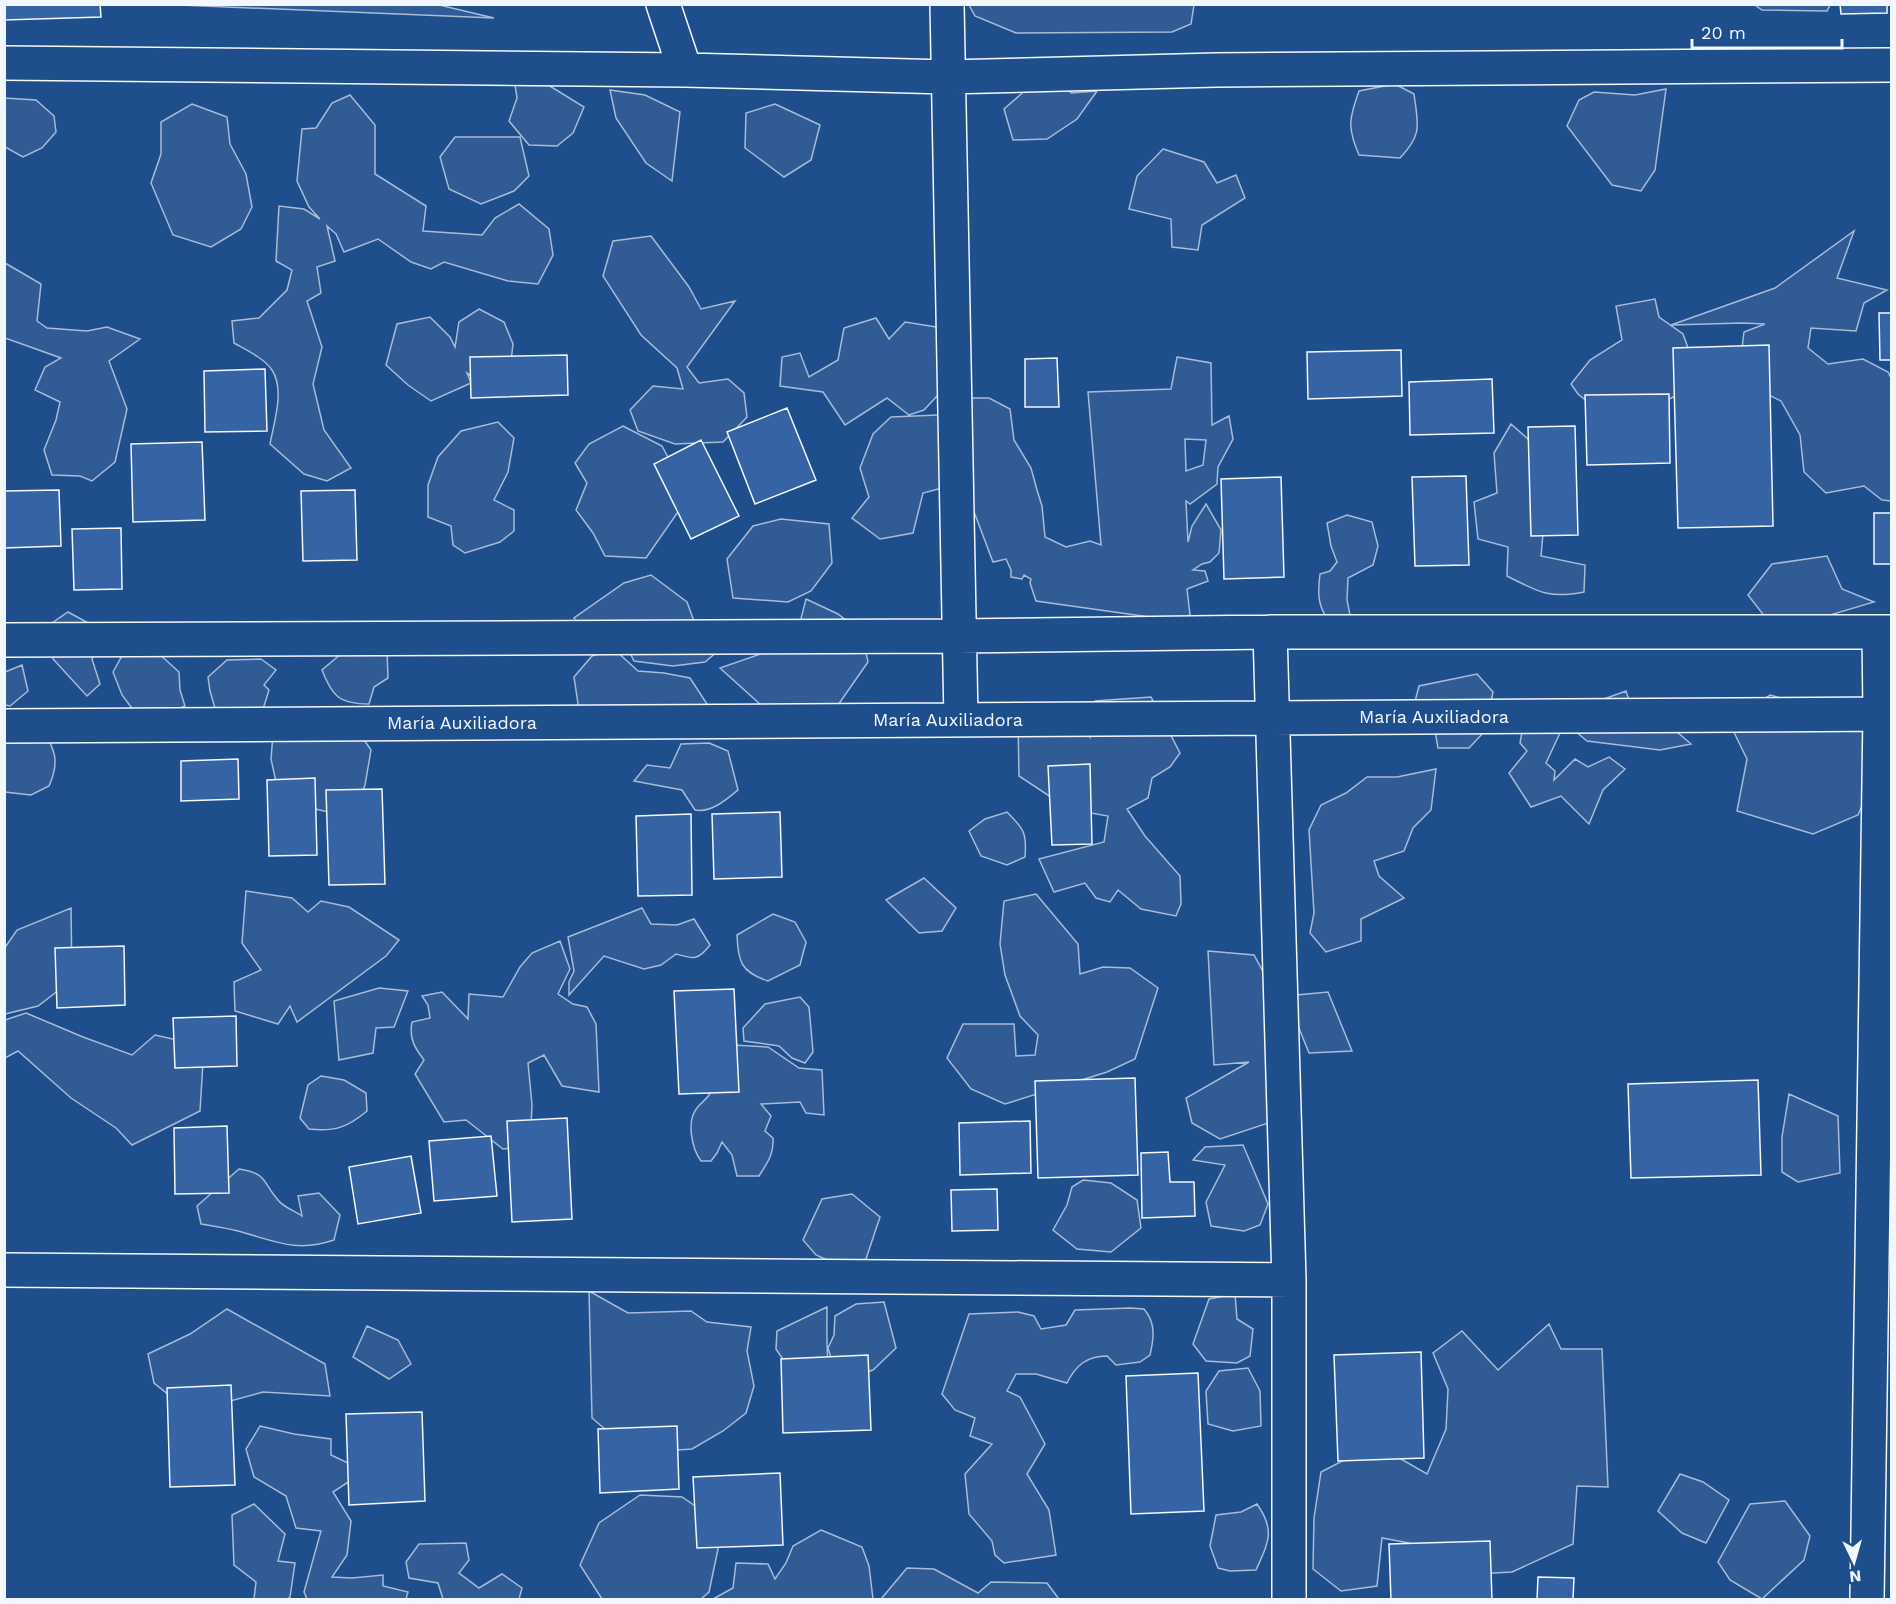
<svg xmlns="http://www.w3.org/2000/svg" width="1896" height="1604" font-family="'Work Sans',sans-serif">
  <rect width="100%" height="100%" fill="#1f4e8c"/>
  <path fill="#305b95" stroke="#a8bbd7" stroke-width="1.5" fill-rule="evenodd" d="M435 4 494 18 180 5V4Z
    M969 5H1194L1191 24 1172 32 1016 33 975 16Z
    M1755 5H1830L1827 11 1762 10Z
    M532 75 584 107 573 133 557 146 529 145 509 121 517 98 515 85Z
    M1062 79 1071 93 1097 91 1077 119 1047 139 1013 140 1004 109 1037 80Z
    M1395 84 1414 94C1418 125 1423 134 1400 158L1359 155C1347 127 1349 119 1359 91Z
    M1666 89 1655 170 1641 191 1612 185 1567 126 1579 100 1594 92 1635 95Z
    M610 90 645 95 680 112 672 181 646 163 616 118Z
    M350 95 375 125V174L426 206 423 231 482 235 495 218 519 204 549 229 553 255 538 284 508 281 444 262 431 269 411 262 378 239 344 252 336 234 327 226 335 261 317 267 321 293 307 301 322 347 313 384 324 430 351 468 327 481 304 474 270 444C274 422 285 390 272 370 264 358 246 350 234 343L232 321 259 318 287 290 292 270 276 261 279 206 304 209 320 219 309 207 297 181 302 129 316 128 332 103Z
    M4 98 36 100 54 116 56 132 42 148 23 157 5 147Z
    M192 104 227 117 230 144 246 174 252 207 241 229 211 247 173 235 151 183 161 154V122Z
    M775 104 820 125 811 160 784 177 745 148 746 113Z
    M455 137H520L529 176 514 191 481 204 449 189 440 157Z
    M1163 149 1204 162 1217 183 1236 175 1245 198 1202 225 1198 250 1172 247 1171 219 1129 209 1137 176Z
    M1854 231 1837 278 1887 290 1864 303 1856 331 1811 328 1808 348 1828 364 1863 359 1888 372 1892 380 1891 501 1882 500 1864 486 1826 493 1804 472 1800 435 1781 401 1738 380 1744 332 1765 324 1742 323 1671 325 1775 288Z
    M651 236 689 287 701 309 735 301 687 367 699 383 728 379 744 393 747 417 723 442 675 444 638 431 630 410 653 386 683 389 677 368 641 335 603 276 613 241Z
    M5 263 41 284 37 321 47 328 87 331 107 327 140 339 109 361 127 409 115 462 92 481 80 476 52 475 44 450 56 420 60 402 35 390 45 367 61 358 5 338Z
    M1655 299 1659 317 1683 334 1701 384 1616 424 1578 394 1571 384 1590 360 1622 340 1616 306Z
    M479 309 504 322 513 344 509 378 484 384 467 373 471 383 431 401 408 385 386 365 397 324 430 317 450 337 455 347 459 322Z
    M876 318 889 339 905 322 955 330 963 368 924 410 909 415 887 398 845 425 823 392 780 386 782 357 800 353 809 377 838 360 844 328Z
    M1177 357 1211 363 1212 425 1229 416 1233 439 1218 467 1217 484 1190 504 1186 501 1188 542 1192 526 1206 504 1221 530 1219 553 1210 562 1202 564 1193 570 1205 571 1208 581 1187 589 1190 615 1171 620 1036 601 1030 583 1031 579 1024 575 1022 579 1011 577V570L1006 559 993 562 959 472 942 488 923 493 913 533 880 539 852 518 869 497 860 468 873 434 891 417 961 414 965 398H989L1010 409 1014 440 1031 468 1037 490 1042 506 1045 537 1066 547 1090 541 1101 545 1088 392 1171 389ZM1185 439 1206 440 1203 465 1186 471Z
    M498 422 514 438 508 472 494 500 514 510V531L500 542 465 553 453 545 451 526 428 517V485L438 457 461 431Z
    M1511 424 1545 454V511L1541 556 1585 565 1584 592C1548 599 1539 592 1507 576L1508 547 1478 539 1474 502 1497 493 1494 453Z
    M623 426 662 446 689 496 646 558 605 556 593 533 576 510 587 483 575 463 589 444Z
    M1347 515 1372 522 1378 546 1373 565 1348 578 1347 600 1350 615 1327 618C1317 604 1318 591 1320 574L1330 571 1337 562 1331 546 1327 523Z
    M781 519 829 524 832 563 811 591 788 602 733 598 727 559 753 526Z
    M1827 556 1842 589 1874 602 1776 631 1748 595 1772 564Z
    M651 575 687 602 695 624 718 651 705 662 673 666 634 661 627 647 592 639 574 618 624 583Z
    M806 599 838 614 862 633 868 662 838 705H761L720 668 795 642Z
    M68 612 105 632 92 659 100 684 87 696 53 659 49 625Z
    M349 647 387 650 388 678 374 687 369 704C339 704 332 696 322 670Z
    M614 649 638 671 664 673 690 678 707 704 697 720 580 717 574 677 592 656Z
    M157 652 179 672 180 690 185 706 171 712 134 711 122 695 113 672 123 654Z
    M261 659 276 670 264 685 269 690 256 732 216 712 210 691 208 677 227 660Z
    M22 665 28 691 10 706 5 705V672Z
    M1477 674 1493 692 1485 731 1469 748H1438L1433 719 1413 709 1419 686Z
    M1626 691 1635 719 1647 706 1691 744 1660 750 1587 741 1574 730 1590 704Z
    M1770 695 1831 712 1890 741 1858 815 1813 834 1737 811 1747 759 1729 722Z
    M1151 697 1180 753 1170 767 1152 778 1148 798 1127 809 1145 836 1180 876 1181 904 1176 916 1141 909 1118 890 1110 902 1096 898 1085 883 1054 892 1039 859 1104 842 1108 816 1069 809 1019 776 1018 721 1073 704 1090 737 1095 701Z
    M39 721C52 747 62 757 49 786L31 795 5 792V730Z
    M1542 725 1560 733 1546 763 1555 771 1554 780 1575 759 1588 767 1609 757 1625 769 1603 790 1589 824 1561 796 1531 807 1509 773 1527 751 1520 743 1522 732Z
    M358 731 371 750 365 785 356 807 338 814 315 809 278 791 271 759 273 734Z
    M709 743 728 751 738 790C726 800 711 813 695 810L682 790 634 781 647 765 670 768 681 744Z
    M1436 769 1431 810 1413 828 1404 851 1374 861 1379 876 1404 898 1361 919V941L1326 952 1310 933 1314 913 1309 830 1321 805 1346 793 1367 777H1397Z
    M1007 812C1024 829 1027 833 1025 857L1007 865 981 856 969 831 985 819Z
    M924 878 956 908 942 931 919 933 886 900Z
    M246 891 292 898 308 912 321 901 349 907 399 940 386 956 297 1022 290 1006 278 1024 235 1011 234 982 261 970 242 943Z
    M1036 894 1078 944 1080 974 1103 967 1130 968 1158 988 1135 1059 1107 1072 1005 1104 971 1089 947 1058 963 1024H1014L1016 1056 1035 1055 1038 1035 1020 1016 1005 975 1000 944 1004 901Z
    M71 908 72 980 38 1006 5 1014 4 949 17 930Z
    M642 908 651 924 677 925 694 919 710 945C698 961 693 959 676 954L661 965 644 969 604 956 569 995V982L574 971 568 937Z
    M773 914 795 922 806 942 800 965 768 981C741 972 738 962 737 935Z
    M560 941 570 969 558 994 573 1004 587 1007 596 1024 599 1092 562 1086 544 1055 528 1063 532 1105 530 1146 503 1149 466 1120 444 1122 415 1074 424 1060C414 1047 409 1038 412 1022L430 1018 428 1005 422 996 442 992 468 1019 469 994 503 997 520 967 532 953Z
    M1208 951 1254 955 1285 1012 1274 1121 1220 1139 1192 1123 1186 1098 1249 1062 1214 1065Z
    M379 988 408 991 394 1027 376 1028 373 1053 339 1060 334 1001Z
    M1328 992 1352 1051 1309 1053 1286 996Z
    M800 997 809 1007 813 1052 805 1063 792 1058 779 1046 744 1041 743 1028 765 1004Z
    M26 1013 83 1037 132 1055 155 1035 204 1046 200 1111 132 1145 116 1128 71 1098 18 1051 5 1058V1020Z
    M715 1044 768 1047 799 1068 822 1070 824 1115 806 1113 800 1102 761 1104 771 1116 765 1131 773 1138C774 1154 768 1162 759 1176H737L732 1155 722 1142 717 1153 711 1161H701C692 1149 686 1121 697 1108 703 1100 710 1098 713 1086 716 1073 715 1057 715 1044Z
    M321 1076 344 1080 366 1093 367 1111C348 1127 335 1132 309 1129L300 1118 308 1085Z
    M1789 1094 1838 1116 1840 1173 1798 1182 1782 1172V1137Z
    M1243 1145 1268 1204 1260 1225 1244 1231 1211 1226 1206 1202 1225 1165 1193 1160 1205 1147Z
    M239 1169C269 1174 261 1181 278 1200 283 1207 295 1211 302 1216L298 1196 319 1193 340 1215 334 1240C296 1253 275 1241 238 1231 226 1228 213 1226 201 1224L197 1206Z
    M1083 1180 1111 1183 1137 1200 1141 1228 1111 1252 1077 1249 1053 1230 1067 1205 1072 1187Z
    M852 1194 880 1217 866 1259 840 1266 816 1255 803 1240 822 1199Z
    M589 1291 628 1313 691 1311 707 1322 751 1327 747 1351 754 1386 746 1413 723 1431 692 1449 633 1453 592 1418Z
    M1235 1294 1237 1319 1253 1329 1250 1356 1237 1363 1206 1361 1193 1344 1209 1299Z
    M884 1302 896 1348 873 1370 838 1381 828 1348 834 1335 835 1316 856 1304Z
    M827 1307C827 1330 826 1351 829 1373L799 1383 776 1349 777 1331Z
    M1130 1308 1144 1309C1156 1323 1154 1338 1150 1355L1140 1362 1116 1365 1107 1356C1087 1356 1076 1365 1067 1383L1036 1374H1016L1007 1391 1020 1397 1045 1444 1027 1474 1049 1510 1056 1555 1004 1563 995 1555 992 1541 969 1514 965 1474 992 1444 970 1436 975 1418 955 1410 942 1394 969 1314 1018 1312 1034 1316 1041 1329 1066 1325 1075 1310Z
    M227 1309 325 1364 330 1396 263 1392 190 1412 154 1383 148 1354 190 1334Z
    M1549 1324 1561 1349H1602L1608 1487 1577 1486 1573 1544 1512 1572 1439 1576 1409 1543 1382 1538 1377 1586 1341 1591 1313 1569 1314 1518 1321 1472 1375 1444 1427 1474 1446 1429 1448 1389 1433 1353 1462 1331 1498 1370Z
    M367 1326 398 1340 411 1364 389 1379 353 1357Z
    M1248 1368 1260 1391 1261 1426 1233 1431 1208 1424 1206 1391 1219 1371Z
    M260 1426 294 1434 331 1439V1455L365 1471 333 1492 351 1521 347 1555 332 1577 352 1578 383 1575V1586L408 1592 406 1599H307L304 1592 321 1531 296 1528 286 1496 254 1477 246 1449Z
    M1680 1474 1703 1482 1729 1500 1706 1543 1682 1533 1658 1511Z
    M640 1495 682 1497 723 1525 709 1592 701 1599H602L580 1565 599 1523Z
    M1785 1501 1810 1536 1804 1560 1762 1599 1730 1580 1718 1562 1750 1504Z
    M254 1504 285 1534 278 1561 295 1563 290 1597 287 1599H254L256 1582 234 1565 232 1515Z
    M1257 1504C1276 1531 1268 1543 1256 1570L1230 1571 1218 1568 1210 1546 1216 1515 1241 1512Z
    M821 1530 862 1547 869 1566 873 1599H713L733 1588 736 1563 768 1564 775 1579 786 1563 793 1546Z
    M466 1543 469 1560 459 1573 479 1588 502 1574 522 1588 519 1599H443L438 1583 409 1578 406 1562 419 1544Z
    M907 1568 934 1569 978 1593 991 1582 1047 1583 1059 1599H881Z"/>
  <path fill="#3563a3" stroke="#f2f6ff" stroke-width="1.5" d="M4 4H100L101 17 4 20Z
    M1840 4H1887V13L1841 14Z
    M1879 313H1892V360H1880Z
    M1769 345 1773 526 1678 528 1673 348Z
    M1401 350 1402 396 1308 399 1307 352Z
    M567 355 568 395 471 398 470 357Z
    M1057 358 1059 407H1025V359Z
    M265 369 267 431 205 432 204 371Z
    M1492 379 1494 433 1410 435 1409 382Z
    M1669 394 1670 463 1587 465 1585 395Z
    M787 408 816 480 755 504 727 432Z
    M1575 426 1578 535 1531 536 1528 427Z
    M701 440 739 516 691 539 654 464Z
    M202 442 205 520 133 522 131 444Z
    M1466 476 1469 565 1415 566 1412 477Z
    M1281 477 1284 577 1224 579 1221 479Z
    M59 490 61 546 4 548V491Z
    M355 490 357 560 303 561 301 491Z
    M1874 513H1892V564H1874Z
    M121 528 122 589 74 590 72 529Z
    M238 759 239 799 181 801V761Z
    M1090 764 1092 844 1052 845 1048 766Z
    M315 778 317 855 269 856 267 780Z
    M382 789 385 884 329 885 326 790Z
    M780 812 782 877 714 879 712 814Z
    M691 814 692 895 638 896 636 816Z
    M124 946 125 1005 57 1008 55 948Z
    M734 989 739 1092 679 1094 674 991Z
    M236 1016 237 1066 175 1068 173 1018Z
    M1135 1078 1138 1175 1038 1178 1035 1081Z
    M1758 1080 1761 1175 1631 1178 1628 1084Z
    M567 1118 572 1219 512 1222 507 1121Z
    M1030 1121 1031 1173 960 1175 959 1123Z
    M227 1126 229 1193 175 1194 174 1128Z
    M491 1136 497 1196 434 1201 429 1141Z
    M1168 1152 1170 1182H1194L1195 1216 1142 1218 1141 1153Z
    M411 1156 421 1213 358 1224 349 1167Z
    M997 1189 998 1230 952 1231 951 1190Z
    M1421 1352 1424 1458 1338 1461 1334 1355Z
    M868 1355 871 1430 783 1433 781 1359Z
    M1198 1373 1204 1511 1131 1514 1126 1376Z
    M231 1385 235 1485 170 1487 167 1388Z
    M422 1412 425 1501 349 1505 346 1414Z
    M677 1426 679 1489 600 1493 598 1429Z
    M780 1473 783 1545 697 1548 693 1477Z
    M1490 1541 1492 1600H1391L1389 1544Z
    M1538 1577 1574 1578 1573 1600H1537Z"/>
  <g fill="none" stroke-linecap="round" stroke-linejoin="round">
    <defs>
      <path id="street" d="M663 4 685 70
        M947 4 961 720
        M4 63 685 70 947 77 1216 70 1892 65
        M1270 632 1289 1280V1600
        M4 640 958 636 1270 632H1892
        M4 726 1892 714
        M4 1270 1289 1280
        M1867 1600 1880 714 1879 632"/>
    </defs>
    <use href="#street" stroke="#f2f6ff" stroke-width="36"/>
    <use href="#street" stroke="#1f4e8c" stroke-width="33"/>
  </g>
  <g text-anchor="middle" stroke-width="4.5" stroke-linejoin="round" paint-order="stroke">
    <g font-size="18" fill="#f2f6ff" stroke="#1f4e8c">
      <text x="1434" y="723">María Auxiliadora</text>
      <text x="948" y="726">María Auxiliadora</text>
      <text x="462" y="729">María Auxiliadora</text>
    </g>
  </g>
  <rect width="1896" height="1604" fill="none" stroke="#f2f6ff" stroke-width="12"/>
  <g transform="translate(1854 1562) rotate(175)" stroke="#1f4e8c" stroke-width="4.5" paint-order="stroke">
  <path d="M0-4.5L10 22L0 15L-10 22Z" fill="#f2f6ff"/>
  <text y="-9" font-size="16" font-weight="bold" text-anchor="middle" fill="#f2f6ff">N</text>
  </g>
  <path d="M1692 39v9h150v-9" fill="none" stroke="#f2f6ff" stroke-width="3"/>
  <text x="1701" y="39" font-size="18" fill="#f2f6ff" stroke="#1f4e8c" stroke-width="4.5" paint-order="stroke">20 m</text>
</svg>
